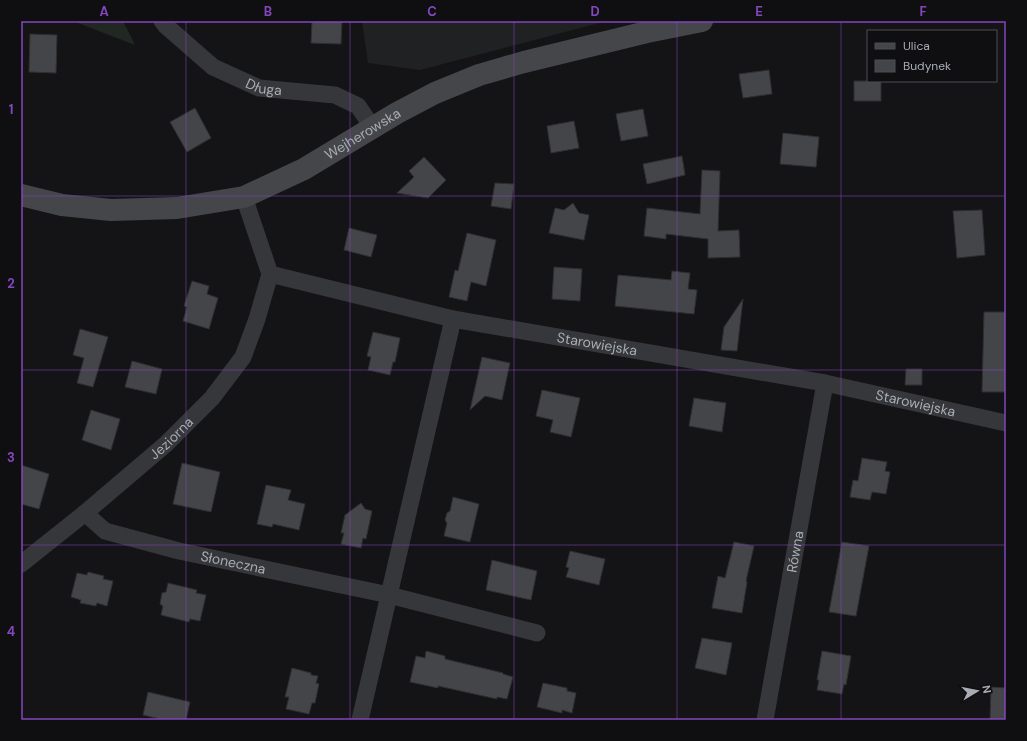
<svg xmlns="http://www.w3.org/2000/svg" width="1027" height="741" font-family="'DM Sans',sans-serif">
  <rect width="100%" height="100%" fill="#141416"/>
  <path fill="#202123" d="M362 21H607L420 70 368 63Z"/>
  <path fill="#212822" d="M73 21H123L135 45Z"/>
  <path fill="#434549" stroke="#2f2f32" d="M312 21H342L341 44 311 43Z
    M30 34 57 35 56 73 29 72Z
    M769 70 772 94 743 98 739 74Z
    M854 81H881V101H854Z
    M195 108 211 138 187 152 170 122Z
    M643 109 648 136 621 141 616 114Z
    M574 121 579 148 551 153 547 126Z
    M783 133 819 137 816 167 780 164Z
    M682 156 685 175 647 184 643 164Z
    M424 157 446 180 428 198 397 193 414 177 409 171Z
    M702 170 720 171 718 231 739 230 740 257 708 258V239L666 234V239L644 236 647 208 700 214Z
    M495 183 514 184 511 209 491 206Z
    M573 203 579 213 589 215 584 240 549 233 555 208 564 210Z
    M982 210 985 255 957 258 953 211Z
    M349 228 377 235 371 257 344 250Z
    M467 233 496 240 486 286 471 282 467 301 449 297 455 270 458 271Z
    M554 267 582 269 580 301 552 299Z
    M672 271 690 273 688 289 697 290 694 314 615 306 618 275 671 280Z
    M192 281 209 286 207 294 218 298 209 329 183 321 187 307 184 306Z
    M743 299 737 351 721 350 724 327Z
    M984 312H1006V392H982Z
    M80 329 108 337 93 387 77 383 84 358 73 355Z
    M373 332 400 338 395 362H393L390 375 368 370 371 357 367 356Z
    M482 357 510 363 502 400 485 396 470 410Z
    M132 361 162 369 156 394 125 387Z
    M906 369H922V385H905Z
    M542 390 580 398 571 437 550 432 553 420 536 416Z
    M694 398 726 403 722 432 689 426Z
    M91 410 120 419 111 450 82 440Z
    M862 458 887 462 885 471 890 472 886 494 872 492 870 500 850 497 853 480 858 481Z
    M182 463 220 472 211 512 173 504Z
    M21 465 49 474 39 509 21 504Z
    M266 485 291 490 288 500 305 504 299 530 273 524 272 527 257 524Z
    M453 497 479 504 470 542 444 536 447 523 445 520 447 513 450 511Z
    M361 503 365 509 372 511 366 539 363 538 361 548 341 544 344 533H341L345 515Z
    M734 542 754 546 746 581 747 582 742 613 712 608 718 576 725 578Z
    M842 542 869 546 856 616 829 612Z
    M570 551 605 559 599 585 566 577 569 568 566 567Z
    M492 560 537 571 531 600 486 590Z
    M88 572 104 576 103 579 113 581 107 606 97 603 96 606 80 603 81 600 71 597 77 573 87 575Z
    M168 583 197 590 196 593 206 595 200 621 190 619 189 622 161 615 163 606 160 604 162 593 166 592Z
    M702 638 732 643 726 675 695 668Z
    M426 651 445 656V659L503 673V674L513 677 507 699 497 697V699L438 686V688L410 682 416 656 425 658Z
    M822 651 851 656 846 685 844 684 842 694 817 690 819 680H817Z
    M292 668 311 673V675L318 676 316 683 319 684 315 703H312L309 714 286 709 289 697H285Z
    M543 683 567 688V691L576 693 572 713 562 710V713L537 707Z
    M991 687 1006 688V720H990Z
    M148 692 190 702 186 720H164L143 715Z"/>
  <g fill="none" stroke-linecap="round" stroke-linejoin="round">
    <g stroke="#36373a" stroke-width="17">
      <path id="s1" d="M162 21 165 25 213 67 259 88 302 92 335 95 358 106 373 128"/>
      <path id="s2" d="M244 197 270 274 453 319 825 383 1006 423"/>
      <path id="s3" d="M85 513 105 531 179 551 389 595 537 633"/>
      <path id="s4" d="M21 564 85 513 166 444 212 398 243 357 257 319 270 274"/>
      <path d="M360 720 453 319"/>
      <path id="s5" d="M765 720 825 383"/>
    </g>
    <path stroke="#44464a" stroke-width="22" id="s6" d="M21 195 62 205 111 210 177 208 244 197 304 169 397 113 435 93 479 75 524 62 647 32 702 21"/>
  </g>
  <path fill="none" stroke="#8446bd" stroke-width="1" stroke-opacity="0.55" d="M186 21V720M350 21V720M514 21V720M677 21V720M841 21V720M21 196H1006M21 370H1006M21 545H1006"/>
  <g text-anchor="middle" stroke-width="4" stroke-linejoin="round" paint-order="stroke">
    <g font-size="14" fill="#a8acb5" stroke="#0f0f11">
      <text dy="5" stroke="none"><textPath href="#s1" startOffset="124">Długa</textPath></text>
      <text dy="5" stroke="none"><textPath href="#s6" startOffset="360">Wejherowska</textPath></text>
      <text dy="5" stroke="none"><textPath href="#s2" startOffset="416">Starowiejska</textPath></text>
      <text dy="5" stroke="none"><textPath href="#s2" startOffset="740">Starowiejska</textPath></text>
      <text dy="5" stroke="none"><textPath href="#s4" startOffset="196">Jeziorna</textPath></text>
      <text dy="5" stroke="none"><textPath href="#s5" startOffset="171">Równa</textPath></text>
      <text dy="5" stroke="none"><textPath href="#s3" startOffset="159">Słoneczna</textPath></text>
    </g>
  </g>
  <rect width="1027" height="741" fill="none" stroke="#0f0f11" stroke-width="44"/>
  <rect x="867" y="30" width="130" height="52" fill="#0f0f11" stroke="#4c4e53"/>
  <rect x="875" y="43" width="20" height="6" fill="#44464a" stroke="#4c4e53"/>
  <text x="903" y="50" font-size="12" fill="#a8acb5">Ulica</text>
  <rect x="875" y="60" width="20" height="12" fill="#434549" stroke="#4c4e53"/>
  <text x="903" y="70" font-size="12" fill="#a8acb5">Budynek</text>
  <g transform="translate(977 691) rotate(80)" stroke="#0f0f11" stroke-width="3" paint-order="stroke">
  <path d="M0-3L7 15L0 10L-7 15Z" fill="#a8acb5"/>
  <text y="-6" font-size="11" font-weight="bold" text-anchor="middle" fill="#a8acb5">N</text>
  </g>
  <rect x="22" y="22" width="983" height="697" fill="none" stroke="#8446bd" stroke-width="1.5"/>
  <g font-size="13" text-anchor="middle" font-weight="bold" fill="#8446bd">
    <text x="104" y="16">A</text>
    <text x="268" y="16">B</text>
    <text x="432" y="16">C</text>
    <text x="595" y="16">D</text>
    <text x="759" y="16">E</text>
    <text x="923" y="16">F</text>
    <text x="11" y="114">1</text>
    <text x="11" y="288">2</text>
    <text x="11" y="462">3</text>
    <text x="11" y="636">4</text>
  </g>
</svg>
